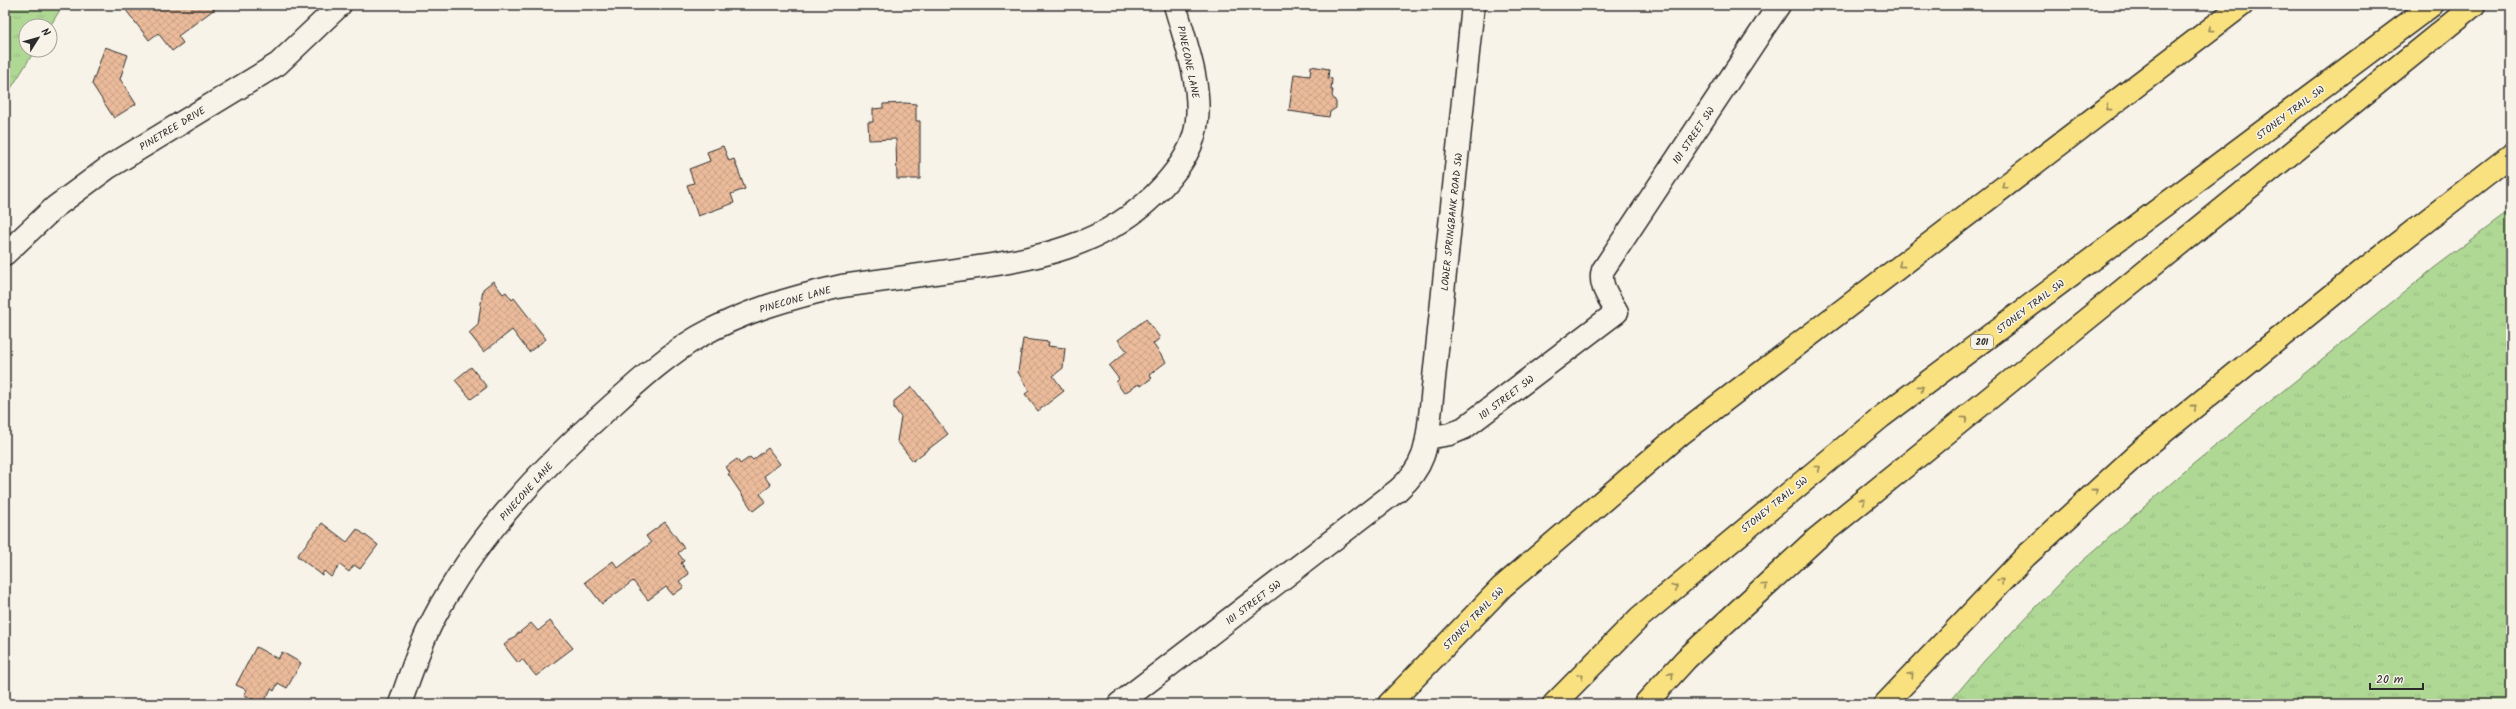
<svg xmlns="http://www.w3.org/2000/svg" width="2516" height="709" font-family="Kalam,sans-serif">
  <defs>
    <pattern id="grass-tufts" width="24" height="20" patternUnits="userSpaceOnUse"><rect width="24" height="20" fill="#b0d895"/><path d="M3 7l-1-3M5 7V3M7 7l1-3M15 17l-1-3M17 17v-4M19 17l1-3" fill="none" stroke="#98ba81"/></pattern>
    <pattern id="building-cross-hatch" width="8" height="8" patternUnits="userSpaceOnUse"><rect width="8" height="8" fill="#ebbb9b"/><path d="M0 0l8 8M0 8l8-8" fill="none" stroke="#caa186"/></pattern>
  </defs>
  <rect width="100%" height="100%" fill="#f7f3e8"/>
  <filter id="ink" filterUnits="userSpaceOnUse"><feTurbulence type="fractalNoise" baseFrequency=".025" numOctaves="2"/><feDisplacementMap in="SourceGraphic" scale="8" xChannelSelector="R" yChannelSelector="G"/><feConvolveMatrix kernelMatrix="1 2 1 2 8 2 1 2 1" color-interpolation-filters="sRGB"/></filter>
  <g filter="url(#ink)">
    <path fill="url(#grass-tufts)" stroke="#6e8260" d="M5 5H63L50 26H26V50H35L5 98Z
      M2511 210V704H1948L1984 661 2071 571 2192 465 2434 268Z"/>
    <path fill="url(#building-cross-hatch)" stroke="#2b2b2b" d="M122 5H220L178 36 183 43 172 51 158 33 149 40Z
      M105 47 128 55 120 79 136 104 114 118 92 84Z
      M1311 66 1329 69 1328 78 1332 79 1331 90H1333L1332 96 1336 102V108L1330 112 1329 117 1289 111 1294 74 1310 76Z
      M905 103 916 104V121H920V179H897L896 139 869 140 868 122H873V109L883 108V104Z
      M723 146 729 161 734 159 745 189 731 194 734 203 698 216 687 185 694 183 689 169 710 161 707 152Z
      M493 281 503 294 506 292 512 300 514 298 546 339 529 352 512 330 484 352 469 333 478 325 483 289Z
      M1146 319 1160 338 1153 344 1166 362 1149 375 1152 378 1141 386 1139 384 1124 393 1116 382 1119 379 1109 366 1127 351 1118 340Z
      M1023 339 1049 342 1048 346 1065 348 1063 368 1053 376 1064 391 1038 411 1025 394 1029 391 1018 372Z
      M471 367 487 387 471 399 455 380Z
      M912 387 948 434 913 461 897 441 901 417 894 408V401Z
      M768 448 780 464 764 476 771 485 760 494 766 501 753 511 728 474 730 473 726 467 737 459 740 464 750 457 753 460Z
      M665 522 684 548 678 553 684 561 681 563 689 574 679 581 684 587 673 595 666 587 648 600 633 581 602 604 585 582 613 561 618 568 651 543 646 536Z
      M322 523 347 542 357 529 378 545 360 569 354 565 349 572 340 565 331 577 324 571 322 575 297 556Z
      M550 621 573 648 536 676 522 659 518 663 504 645 531 623 538 631Z
      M256 647 278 659 282 652 301 663 287 688 278 683 274 691 271 689 263 704 244 695 247 690 236 685Z"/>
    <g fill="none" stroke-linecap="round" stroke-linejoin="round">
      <defs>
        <path id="minor" d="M5 254 55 207 109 167 278 64 340 5
          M1427 438 1450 434 1464 428 1617 312C1610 299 1598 285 1603 270L1779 5
          M400 704C410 675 420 645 434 618 476 537 541 468 609 408 637 383 666 356 698 337 743 311 793 297 842 286 880 281 918 275 956 270 1033 260 1108 247 1163 186 1180 167 1195 146 1197 120 1201 83 1185 41 1175 5
          M1119 704 1398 490C1427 465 1427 443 1431 407L1473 5"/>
        <path id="highway" d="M1389 704 1502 587 1682 433 2242 5
          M1554 704 1640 617 1881 417 2432 5
          M1645 704 1686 659 1816 539 2474 5
          M1885 704 2026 556 2144 448 2366 268 2511 155"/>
      </defs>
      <use href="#minor" stroke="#2b2b2b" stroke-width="25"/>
      <use href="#highway" stroke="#2b2b2b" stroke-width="25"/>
      <use href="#minor" stroke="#f7f3e8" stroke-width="22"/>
      <use href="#highway" stroke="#fae180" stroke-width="22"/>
    </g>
    <defs><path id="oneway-chevron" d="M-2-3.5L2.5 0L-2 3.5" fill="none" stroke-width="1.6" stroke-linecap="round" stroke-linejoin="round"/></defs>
    <g stroke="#928656">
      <use href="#oneway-chevron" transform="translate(2211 29) rotate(143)"/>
      <use href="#oneway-chevron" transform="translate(2108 108) rotate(143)"/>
      <use href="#oneway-chevron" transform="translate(2004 186) rotate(143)"/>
      <use href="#oneway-chevron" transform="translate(1901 265) rotate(143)"/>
      <use href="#oneway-chevron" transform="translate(1921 388) rotate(-37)"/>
      <use href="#oneway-chevron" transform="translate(2194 407) rotate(-40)"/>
      <use href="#oneway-chevron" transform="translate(1965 419) rotate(-39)"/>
      <use href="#oneway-chevron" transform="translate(1818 468) rotate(-39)"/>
      <use href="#oneway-chevron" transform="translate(2095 491) rotate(-41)"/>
      <use href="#oneway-chevron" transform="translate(1863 501) rotate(-39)"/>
      <use href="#oneway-chevron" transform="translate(2001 581) rotate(-45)"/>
      <use href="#oneway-chevron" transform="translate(1765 586) rotate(-43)"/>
      <use href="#oneway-chevron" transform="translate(1675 587) rotate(-40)"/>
      <use href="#oneway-chevron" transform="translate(1671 675) rotate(-48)"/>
      <use href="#oneway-chevron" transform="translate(1911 675) rotate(-47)"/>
      <use href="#oneway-chevron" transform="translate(1581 676) rotate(-45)"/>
    </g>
  </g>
  <g text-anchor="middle" stroke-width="3" stroke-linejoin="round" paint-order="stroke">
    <rect fill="#f7f3e8" stroke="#686764" stroke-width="1" x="1971" y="335" width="22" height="14" rx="3"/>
    <g font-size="9" font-weight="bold" fill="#2b2b2b">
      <text x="1982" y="345">201</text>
    </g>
    <g font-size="10" fill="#2b2b2b" stroke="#f7f3e8">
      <text transform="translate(1189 62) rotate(78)" y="4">PINECONE LANE</text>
      <text transform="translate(2290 112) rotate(-37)" y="4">STONEY TRAIL SW</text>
      <text transform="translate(172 128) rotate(-31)" y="4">PINETREE DRIVE</text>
      <text transform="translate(1693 135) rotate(-56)" y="4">101 STREET SW</text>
      <text transform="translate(1451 222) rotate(-84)" y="4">LOWER SPRINGBANK ROAD SW</text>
      <text transform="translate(795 299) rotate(-16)" y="4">PINECONE LANE</text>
      <text transform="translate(2030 306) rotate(-37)" y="4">STONEY TRAIL SW</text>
      <text transform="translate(1506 397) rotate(-37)" y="4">101 STREET SW</text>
      <text transform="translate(526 491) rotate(-48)" y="4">PINECONE LANE</text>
      <text transform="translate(1774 504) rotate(-39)" y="4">STONEY TRAIL SW</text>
      <text transform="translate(1253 602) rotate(-37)" y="4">101 STREET SW</text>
      <text transform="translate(1473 618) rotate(-46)" y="4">STONEY TRAIL SW</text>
    </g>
  </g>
  <rect width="2516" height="709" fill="none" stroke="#f7f3e8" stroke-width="20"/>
  <rect x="10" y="10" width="2496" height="689" fill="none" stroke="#2b2b2b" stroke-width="1.5" filter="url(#ink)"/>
  <g transform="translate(38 38) rotate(53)"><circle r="19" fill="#f7f3e8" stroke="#a5a39c"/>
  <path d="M0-3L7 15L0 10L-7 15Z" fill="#2b2b2b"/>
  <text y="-6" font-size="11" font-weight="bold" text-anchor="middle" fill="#2b2b2b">N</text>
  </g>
  <path d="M2370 683v6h53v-6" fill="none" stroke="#2b2b2b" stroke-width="2"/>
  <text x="2376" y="683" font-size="12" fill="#2b2b2b" stroke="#f7f3e8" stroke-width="3" paint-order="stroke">20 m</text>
</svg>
